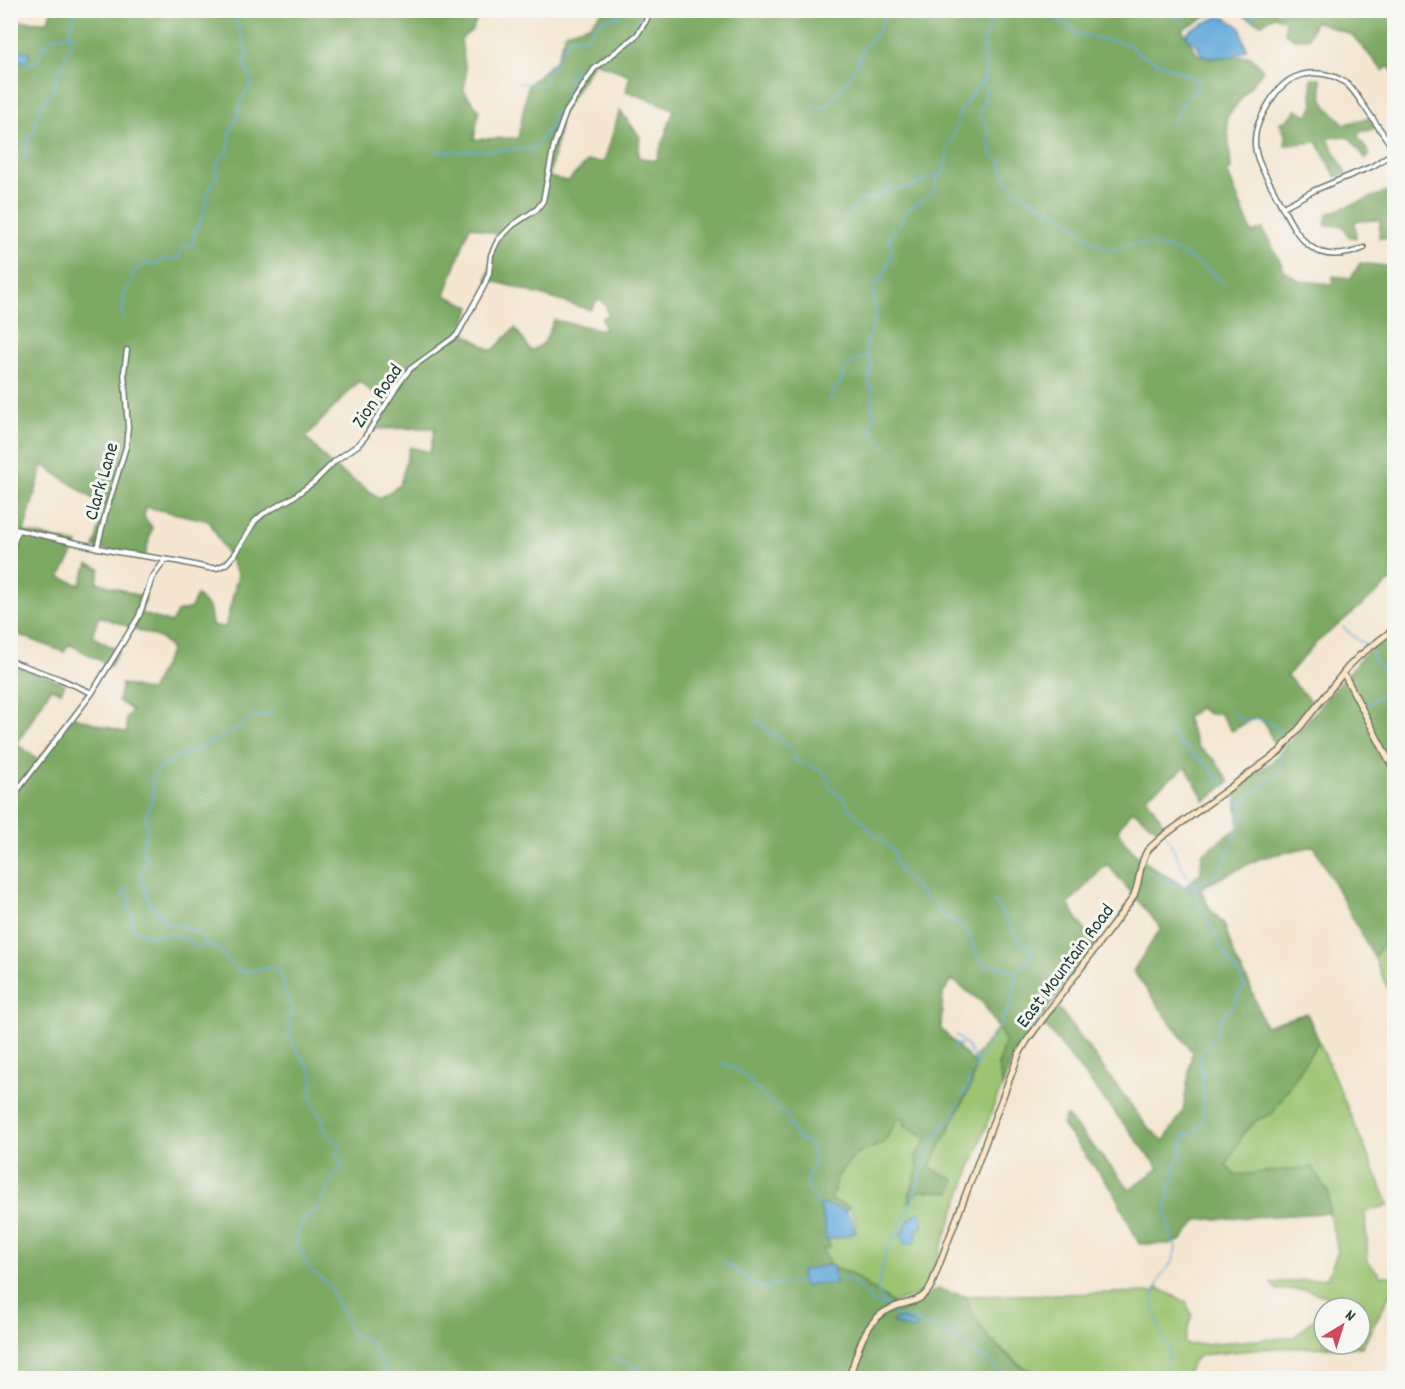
<svg xmlns="http://www.w3.org/2000/svg" width="1405" height="1389" font-family="Dekko,sans-serif">
  <rect width="100%" height="100%" fill="#f6f6f2"/>
  <filter id="ink" filterUnits="userSpaceOnUse"><feTurbulence type="fractalNoise" baseFrequency=".0167" numOctaves="2"/><feDisplacementMap in="SourceGraphic" scale="12" xChannelSelector="R" yChannelSelector="G"/><feConvolveMatrix kernelMatrix="1 2 1 2 8 2 1 2 1" color-interpolation-filters="sRGB"/></filter>
  <filter id="wash" filterUnits="userSpaceOnUse"><feTurbulence type="fractalNoise" baseFrequency=".008" numOctaves="4" result="noise"/><feDisplacementMap in="SourceGraphic" scale="24" xChannelSelector="R" yChannelSelector="G"/><feGaussianBlur stdDeviation="1.35" result="paint"/><feColorMatrix in="noise" values="0 0 0 0 0 0 0 0 0 0 0 0 0 0 0 0 0 1.4 0 .05"/><feComposite in="paint" operator="in"/></filter>
  <g filter="url(#wash)">
    <rect width="100%" height="100%" fill="#f4e6d1"/>
    <path fill="#9bc36f" stroke="#5d8052" stroke-width="1.5" d="M1394 929V1003L1374 957Z
      M998 1028 1005 1040 998 1066 1003 1086 996 1100 936 1261 926 1286 916 1296 892 1303 850 1273 830 1267 823 1248 830 1247 827 1238 841 1237 855 1231 856 1224 849 1207 831 1200 837 1177 856 1154 884 1143 898 1117 905 1118V1126L928 1138 916 1156 918 1168 908 1202 919 1191 929 1169 971 1085 976 1065 972 1061Z
      M1319 1041 1389 1205 1365 1212 1368 1262 1381 1276H1394V1287L1362 1347 1274 1348 1201 1355 1193 1361 1185 1378H1058L1025 1368 988 1338 969 1308 966 1296 1155 1292 1158 1288 1186 1302 1192 1315 1184 1343 1189 1345 1295 1337 1308 1324 1324 1313V1344H1360V1308H1331L1340 1301 1307 1290H1277L1271 1283 1327 1278 1338 1251 1329 1213V1194L1235 1175 1226 1166 1243 1134 1257 1120 1272 1114Z"/>
    <path fill="#7ca962" stroke="#4e734b" stroke-width="1.5" fill-rule="evenodd" d="M51 10 481 11 472 30 461 39 466 72 464 91 479 110 474 139 518 138 528 85 556 60 566 32 589 25 603 11H1218L1182 29 1198 55 1207 58 1250 56 1263 70 1227 117 1231 169 1227 171 1252 233 1263 229 1285 271 1300 281 1332 284 1333 276 1351 278 1360 263 1394 267V579L1316 643 1287 676 1314 704 1276 749 1266 725 1257 716 1232 731 1219 713 1209 714 1199 708 1186 718 1198 747 1215 760 1229 782 1205 801 1186 767 1146 797 1164 824 1158 830 1132 810 1118 829C1128 855 1161 873 1185 887L1201 872 1202 854 1239 827 1236 795 1234 789 1272 762 1363 656 1394 631V764L1388 751 1383 753 1394 775V929L1374 957 1314 846 1261 858 1200 888 1210 909 1224 924 1235 958 1249 983 1265 1026 1307 1013 1319 1041 1272 1114 1257 1120 1243 1134 1226 1166 1235 1175 1312 1167 1329 1194V1213L1197 1220 1182 1240 1171 1244H1139L1114 1192 1062 1125 1066 1115 1130 1189 1159 1168 1047 1028 1042 1027 1058 1007 1145 1124 1164 1141 1183 1111 1192 1052 1133 971 1161 928 1107 864 1068 904 1089 937 1098 941 1013 1056 1003 1086 998 1066 1005 1040 983 1003 952 980 943 993 941 1029 976 1065 971 1085 929 1168 955 1180 951 1192 919 1191 907 1203 918 1168 916 1156 927 1138 905 1126 904 1118H898L884 1143 856 1154 837 1177 831 1200 849 1207 826 1238 830 1247 823 1248 830 1267 850 1273 892 1303V1306L905 1304 938 1289 966 1296C974 1326 997 1350 1023 1367 1033 1373 1047 1375 1058 1378H11L10 663 65 684 61 692 51 688 17 744 39 760 72 716 127 733 126 718 132 710 118 701 122 684 150 691 171 650 162 639 99 616 92 636 119 651 110 666 69 644 64 652 11 632V555L17 533H13L15 525 10 523 11 21 48 22ZM594 62 630 75 626 91 674 109 656 161 638 157 640 137 620 110 604 162 588 161 568 181 549 177 560 124 556 122ZM470 226 500 235 487 279 590 310 599 299 606 305 608 316 602 317 604 330 554 320 544 343 531 351 515 328 492 351 461 331 471 307 445 295ZM359 381 386 404 370 429 435 428 430 452 410 447 400 485 380 498 331 465 306 437ZM43 465 105 507 94 548 145 557 152 527 144 517 146 507 209 521 238 575 225 627 212 625 210 609 197 595 191 608 177 612 171 623 140 613 146 598 97 582 100 569 88 564 80 585 60 577 78 544 24 532Z
      M1234 11H1394V74L1389 66 1383 71 1352 35 1315 21 1309 38 1294 39 1285 33V20L1274 16 1261 24Z
      M1311 78H1321C1321 107 1325 105 1345 124L1368 118 1376 129 1360 132 1358 137 1370 155 1366 159 1350 138 1334 136 1328 139 1346 173 1336 177 1317 142 1285 145 1286 135 1282 129 1280 122 1286 121 1297 110 1308 115 1313 107Z
      M1391 190 1394 195V239L1379 238 1380 220 1355 221 1356 238 1348 236 1343 226 1325 225 1327 214Z"/>
    <path fill="#66acdc" stroke="#427488" stroke-width="1.5" d="M1218 17 1226 18 1241 28 1243 38 1247 49C1234 60 1216 57 1201 55L1197 45 1187 38V33L1193 28Z
      M16 51H27L29 52V56L26 62 15 60 13 54Z
      M819 1204C840 1208 851 1207 855 1232L841 1237 826 1240 825 1227Z
      M919 1212 922 1213V1227L918 1229 915 1243 904 1244 900 1234 904 1230 908 1220Z
      M827 1265 833 1266 835 1284H811L810 1286 805 1287 801 1278V1271Z
      M898 1319C904 1320 913 1322 917 1326L916 1329 913 1330 894 1324 893 1322Z"/>
    <g fill="none" stroke-linecap="round" stroke-linejoin="round">
      <path stroke="#66acdc" stroke-width="1.5" d="M995 10 985 39 983 59 987 64C986 69 985 74 984 79 984 91 988 102 979 111L980 118 988 126 989 143 992 155 1000 161 1006 177 1018 192 1062 216 1103 249C1116 252 1122 245 1135 244 1171 241 1198 262 1225 283
        M1038 10 1071 27 1076 34H1084L1097 38 1128 44 1139 54 1181 72 1200 83 1182 105 1172 123
        M1155 10 1184 19
        M1341 10 1358 18
        M1250 20 1259 10
        M26 62 29 64 37 62 43 47 54 37 65 36 70 34
        M519 83 541 84
        M545 83 546 80 545 77 547 72 553 66 569 38C575 37 583 39 588 35 593 31 595 24 601 21 607 17 613 19 619 16L621 10
        M811 106 826 108 848 80 864 48 877 32 887 14 891 10
        M563 107V103L565 100H567L564 95 565 91 572 87 568 78 576 69 600 56 608 53 617 43 629 37 631 29 637 27V22L645 10
        M437 152 526 149 532 150 543 138V135L549 129 553 119 551 116 559 110
        M24 158 29 136 34 134 36 129 35 122 42 104 53 91 59 72 69 51 72 39 70 31 76 10
        M836 216H848C851 211 855 204 861 202 874 196 877 200 888 188L909 189 926 179 934 177 940 174
        M123 319C119 301 130 287 134 271 143 268 141 261 153 265L165 259H173L179 257 183 248 191 245 194 239 195 229 199 225 202 215 206 207 208 192 217 177 216 169 218 162 229 150 230 132 239 114 240 102 251 85V76L246 69 244 63 248 59C247 41 236 28 233 10
        M867 355 872 365 868 383 874 391 872 404 875 415 871 427 874 437 886 446
        M829 402 834 390 842 380 845 369 866 354 867 340 877 314 874 301V287L887 270 890 257 893 250 888 240 902 221 905 212 931 194 940 176 945 169 947 152 956 130 959 115 969 98 984 78
        M1343 627 1359 641 1367 645
        M1372 651 1373 657 1375 662 1394 681
        M1367 706 1394 683
        M273 709 268 715 254 716 232 732 208 744 181 756 174 757C171 764 168 767 161 766 158 772 154 774 151 780L153 786V797L145 818 148 826 147 832 142 843 144 846 142 853 146 855 149 860C137 873 140 875 146 891 148 897 150 899 149 905L157 908 156 912 163 916 164 922 168 924 176 923 198 933 210 946 216 948 237 969 245 972 267 968 279 971 283 980 287 997 293 1013 288 1018 292 1042 313 1074 311 1100 316 1110 323 1118C322 1130 331 1138 340 1145L336 1157 341 1160 343 1164 341 1169 333 1176C332 1188 320 1197 317 1210 303 1215 299 1227 296 1241L311 1271 324 1280 330 1288 338 1304 349 1330 357 1339H368L390 1378
        M1233 713 1242 720C1247 721 1252 719 1257 719 1270 721 1282 728 1281 742
        M756 721 765 726 766 730 778 737 791 750 796 760 800 763 807 764 823 771 828 778 829 786 834 792 843 797 846 802 848 808 864 822 869 829 891 848 895 854V861L900 871 921 893 924 898 935 906 945 919 949 917C956 920 970 936 973 943 974 946 974 950 975 952 979 958 984 963 989 968L1003 966 1014 973 1017 978 1010 1007 1001 1021 1002 1025 1000 1027
        M1170 731 1180 745 1190 750 1195 757 1201 759 1206 764 1218 779 1226 786
        M1232 791 1239 803
        M1146 870 1187 889 1219 873 1239 827 1243 812 1240 805 1283 769C1277 761 1282 760 1284 752
        M130 888 122 894 125 897 132 899V902L126 905 133 914 132 929 153 937 156 935 161 936 166 934H176L178 937H185L194 945 201 947 204 945 209 946
        M992 899C996 904 1000 909 1003 915 1011 929 1015 940 1031 948L1032 954 1026 960 1024 966 1014 973
        M956 1035 967 1046 977 1063 972 1073
        M952 1046 962 1044
        M722 1062 746 1076 753 1086 765 1097 777 1105 781 1112 787 1116 795 1136 809 1144 814 1152V1163L806 1181 809 1192 819 1204
        M977 1063C982 1058 983 1051 987 1045 991 1040 994 1038 997 1032
        M962 1097 968 1086 970 1077
        M724 1264C738 1268 745 1278 756 1286H759L767 1289 770 1285 803 1282
        M834 1275 838 1276 841 1278C856 1279 865 1294 874 1305L886 1304
        M888 1307 877 1291 886 1253 910 1207 924 1167 926 1154 946 1121 953 1118 960 1102
        M891 1313 897 1317 903 1316 910 1319H913L925 1326 937 1327 949 1336 957 1338 970 1350 976 1348 979 1357C987 1355 992 1361 995 1368H999L1002 1375 1008 1378
        M614 1360 623 1361 653 1378
        M1165 1378V1370L1170 1352 1161 1332 1153 1304 1154 1294 1161 1276 1173 1261 1176 1248 1170 1233V1224L1167 1217 1166 1208 1169 1200 1172 1182 1176 1175C1173 1165 1176 1163 1182 1155L1181 1147 1186 1133 1190 1135 1203 1122 1202 1084 1204 1073 1200 1067V1058L1204 1049 1215 1035 1219 1023 1223 1016 1236 1002 1237 997 1241 991 1245 987 1240 976 1230 963 1196 897V890L1184 871 1167 836"/>
    </g>
  </g>
  <g filter="url(#ink)">
    <g fill="none" stroke-linecap="round" stroke-linejoin="round">
      <defs>
        <path id="street" d="M1283 207 1315 190 1373 166 1394 152
          M1364 248C1309 271 1295 231 1274 191 1266 175 1254 159 1255 140 1255 129 1259 120 1265 110 1269 103 1274 94 1280 88 1298 69 1327 69 1347 84 1355 91 1360 101 1366 109 1375 122 1384 135 1392 147L1394 155
          M10 528 117 552 176 561 208 568H217L226 564 235 554 255 521 263 514 292 498 314 482 335 461 358 445 365 437 400 382 410 369 457 335 484 286 489 273 491 255 498 240 513 225 537 209 543 201 554 145 566 112 594 69 637 35 646 21 650 10
          M97 548 106 512 126 447 128 427 124 372 127 350
          M10 554 18 530
          M10 661 60 679 92 693
          M10 800 92 693 139 616 152 578 165 560"/>
        <path id="secondary" d="M1343 673 1345 676 1394 770
          M849 1378C857 1353 864 1319 892 1308 909 1300 920 1305 931 1286L1019 1054 1028 1039 1132 899C1141 884 1138 865 1147 851 1151 846 1157 842 1162 837L1279 752 1301 726 1348 667 1359 656 1394 629"/>
      </defs>
      <use href="#street" stroke="#6a786b" stroke-width="7"/>
      <use href="#secondary" stroke="#6a786b" stroke-width="8"/>
      <use href="#street" stroke="#fff" stroke-width="4"/>
      <use href="#secondary" stroke="#fee5c5" stroke-width="5"/>
    </g>
  </g>
  <g text-anchor="middle" stroke-width="6" stroke-linejoin="round" paint-order="stroke">
    <g font-size="20" fill="#1f3d34" stroke="#f6f6f2">
      <text transform="translate(376 395) rotate(-55)" y="7">Zion Road</text>
      <text transform="translate(100 481) rotate(-74)" y="7">Clark Lane</text>
      <text transform="translate(1064 965) rotate(-53)" y="7">East Mountain Road</text>
    </g>
  </g>
  <rect width="1405" height="1389" fill="none" stroke="#f6f6f2" stroke-width="36"/>
  <g transform="translate(1342 1326) rotate(38)"><circle r="28" fill="#f6f6f2" stroke="#a0aca6" stroke-width="1.5"/>
  <path d="M0-4.5L10 22L0 15L-10 22Z" fill="#d1495b"/>
  <text y="-9" font-size="16" font-weight="bold" text-anchor="middle" fill="#1f3d34">N</text>
  </g>
</svg>
